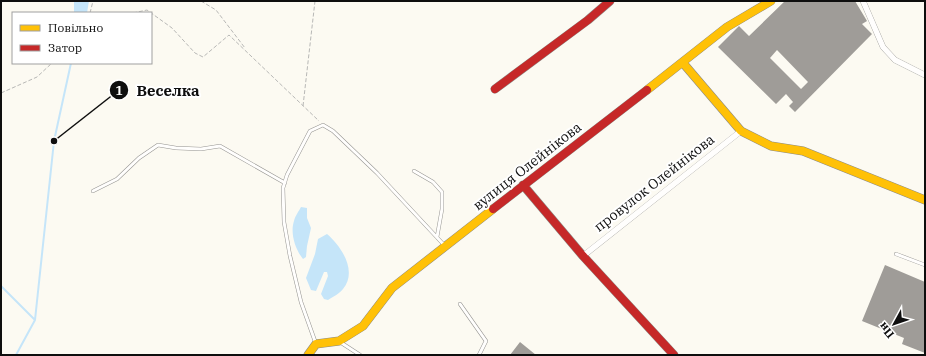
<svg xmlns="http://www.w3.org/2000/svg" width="926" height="356" font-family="'IBM Plex Serif',serif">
  <rect width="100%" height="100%" fill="#fcfaf2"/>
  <path fill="#c5e5f9" d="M74 1H89L87 13H74Z
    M301 207 307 208V218L311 228 307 246 306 257 303 259C295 249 290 233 294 221 295 216 299 211 301 207Z
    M327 234C341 246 358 271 343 289 340 293 333 297 328 300L324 299 321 294 328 276 327 272H324L316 291 311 290 306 278 315 254 318 239Z"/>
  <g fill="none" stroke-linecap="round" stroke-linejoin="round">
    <path stroke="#c5e5f9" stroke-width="2" d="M1 286 35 320
      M16 355 35 320 54 141 71 63"/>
  </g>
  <path fill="#9f9c98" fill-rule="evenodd" d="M785 1H855L867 21 862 24 872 34 795 112 789 106 793 102 786 94 776 104 718 47 739 26 749 36ZM777 50 808 82 801 89 770 58Z
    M885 265 925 282V353L902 344 904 338 862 321Z
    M520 342 536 355H510Z"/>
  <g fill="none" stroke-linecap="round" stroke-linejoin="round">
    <defs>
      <path id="lane" d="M414 171 433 182 442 192V209L437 237
        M93 191 117 179 139 158 158 145 176 148 201 149 220 146 285 183
        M896 254 925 265
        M460 304 486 341 479 355
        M340 342 360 355
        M316 344 301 302 290 256 284 222 283 188 287 175 310 131 323 125 333 131 377 173 445 246"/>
      <path id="street" d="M863 1 883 47 895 60 925 75
        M583 256 741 131"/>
      <path id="slow" d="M683 63 741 131 771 146 803 151 925 200
        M647 90 727 27 771 1
        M308 355 316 344 339 341 363 326 392 288 493 209"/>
      <path id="jam" d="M495 89 588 20 610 1
        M523 185 583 256 674 355
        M493 209 647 90"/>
    </defs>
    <use href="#lane" stroke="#959491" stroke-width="4"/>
    <use href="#street" stroke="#959491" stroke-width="6"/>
    <use href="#slow" stroke="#8c8b87" stroke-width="9"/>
    <use href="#jam" stroke="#8c8b87" stroke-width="9"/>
    <path stroke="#b8b8b6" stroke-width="1" stroke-dasharray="4 2" stroke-linecap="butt" d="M201 1 216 10 245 48
      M90 13 93 1
      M133 13 147 10 172 28 195 53 203 57 229 35 319 121
      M1 93 37 77 52 63
      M303 106 315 1"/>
    <use href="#lane" stroke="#fffefd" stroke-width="3"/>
    <use href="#street" stroke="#fffefd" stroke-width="5.5"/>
    <use href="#slow" stroke="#ffc107" stroke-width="8"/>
    <use href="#jam" stroke="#c62828" stroke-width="8"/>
  </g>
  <g text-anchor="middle" stroke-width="4" stroke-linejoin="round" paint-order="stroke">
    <g font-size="14" fill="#0e0e0e" stroke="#fff">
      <text transform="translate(527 166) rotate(-38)" y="5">вулиця Олейнікова</text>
      <text transform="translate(654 183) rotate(-38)" y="5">провулок Олейнікова</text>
    </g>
  </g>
  <path fill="none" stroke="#0e0e0e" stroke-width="1.5" d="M54 141L119 90"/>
  <g fill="#0e0e0e" stroke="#fff" stroke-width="1.5">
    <circle cx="54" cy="141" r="4"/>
    <circle cx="119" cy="90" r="10"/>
  </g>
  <g font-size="12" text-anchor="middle" font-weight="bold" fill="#fff">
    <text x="119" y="95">1</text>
  </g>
  <g font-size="15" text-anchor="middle" font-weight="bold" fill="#0e0e0e" stroke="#fff" stroke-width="4" stroke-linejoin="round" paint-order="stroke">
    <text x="168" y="96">Веселка</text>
  </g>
  <rect width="926" height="356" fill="none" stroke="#0e0e0e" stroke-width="4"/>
  <rect x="12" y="12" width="140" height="52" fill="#ffffff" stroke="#9f9f9f"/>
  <rect x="20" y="25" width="20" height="6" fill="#ffc107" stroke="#9f9f9f"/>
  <text x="48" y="32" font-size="12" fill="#0e0e0e">Повільно</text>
  <rect x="20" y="45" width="20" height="6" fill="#c62828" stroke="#9f9f9f"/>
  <text x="48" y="52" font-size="12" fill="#0e0e0e">Затор</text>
  <g transform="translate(894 324) rotate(230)" stroke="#ffffff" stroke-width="3" paint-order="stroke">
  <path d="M0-3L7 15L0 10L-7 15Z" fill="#0e0e0e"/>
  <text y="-6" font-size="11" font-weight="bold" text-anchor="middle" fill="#0e0e0e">Пн</text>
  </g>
</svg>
